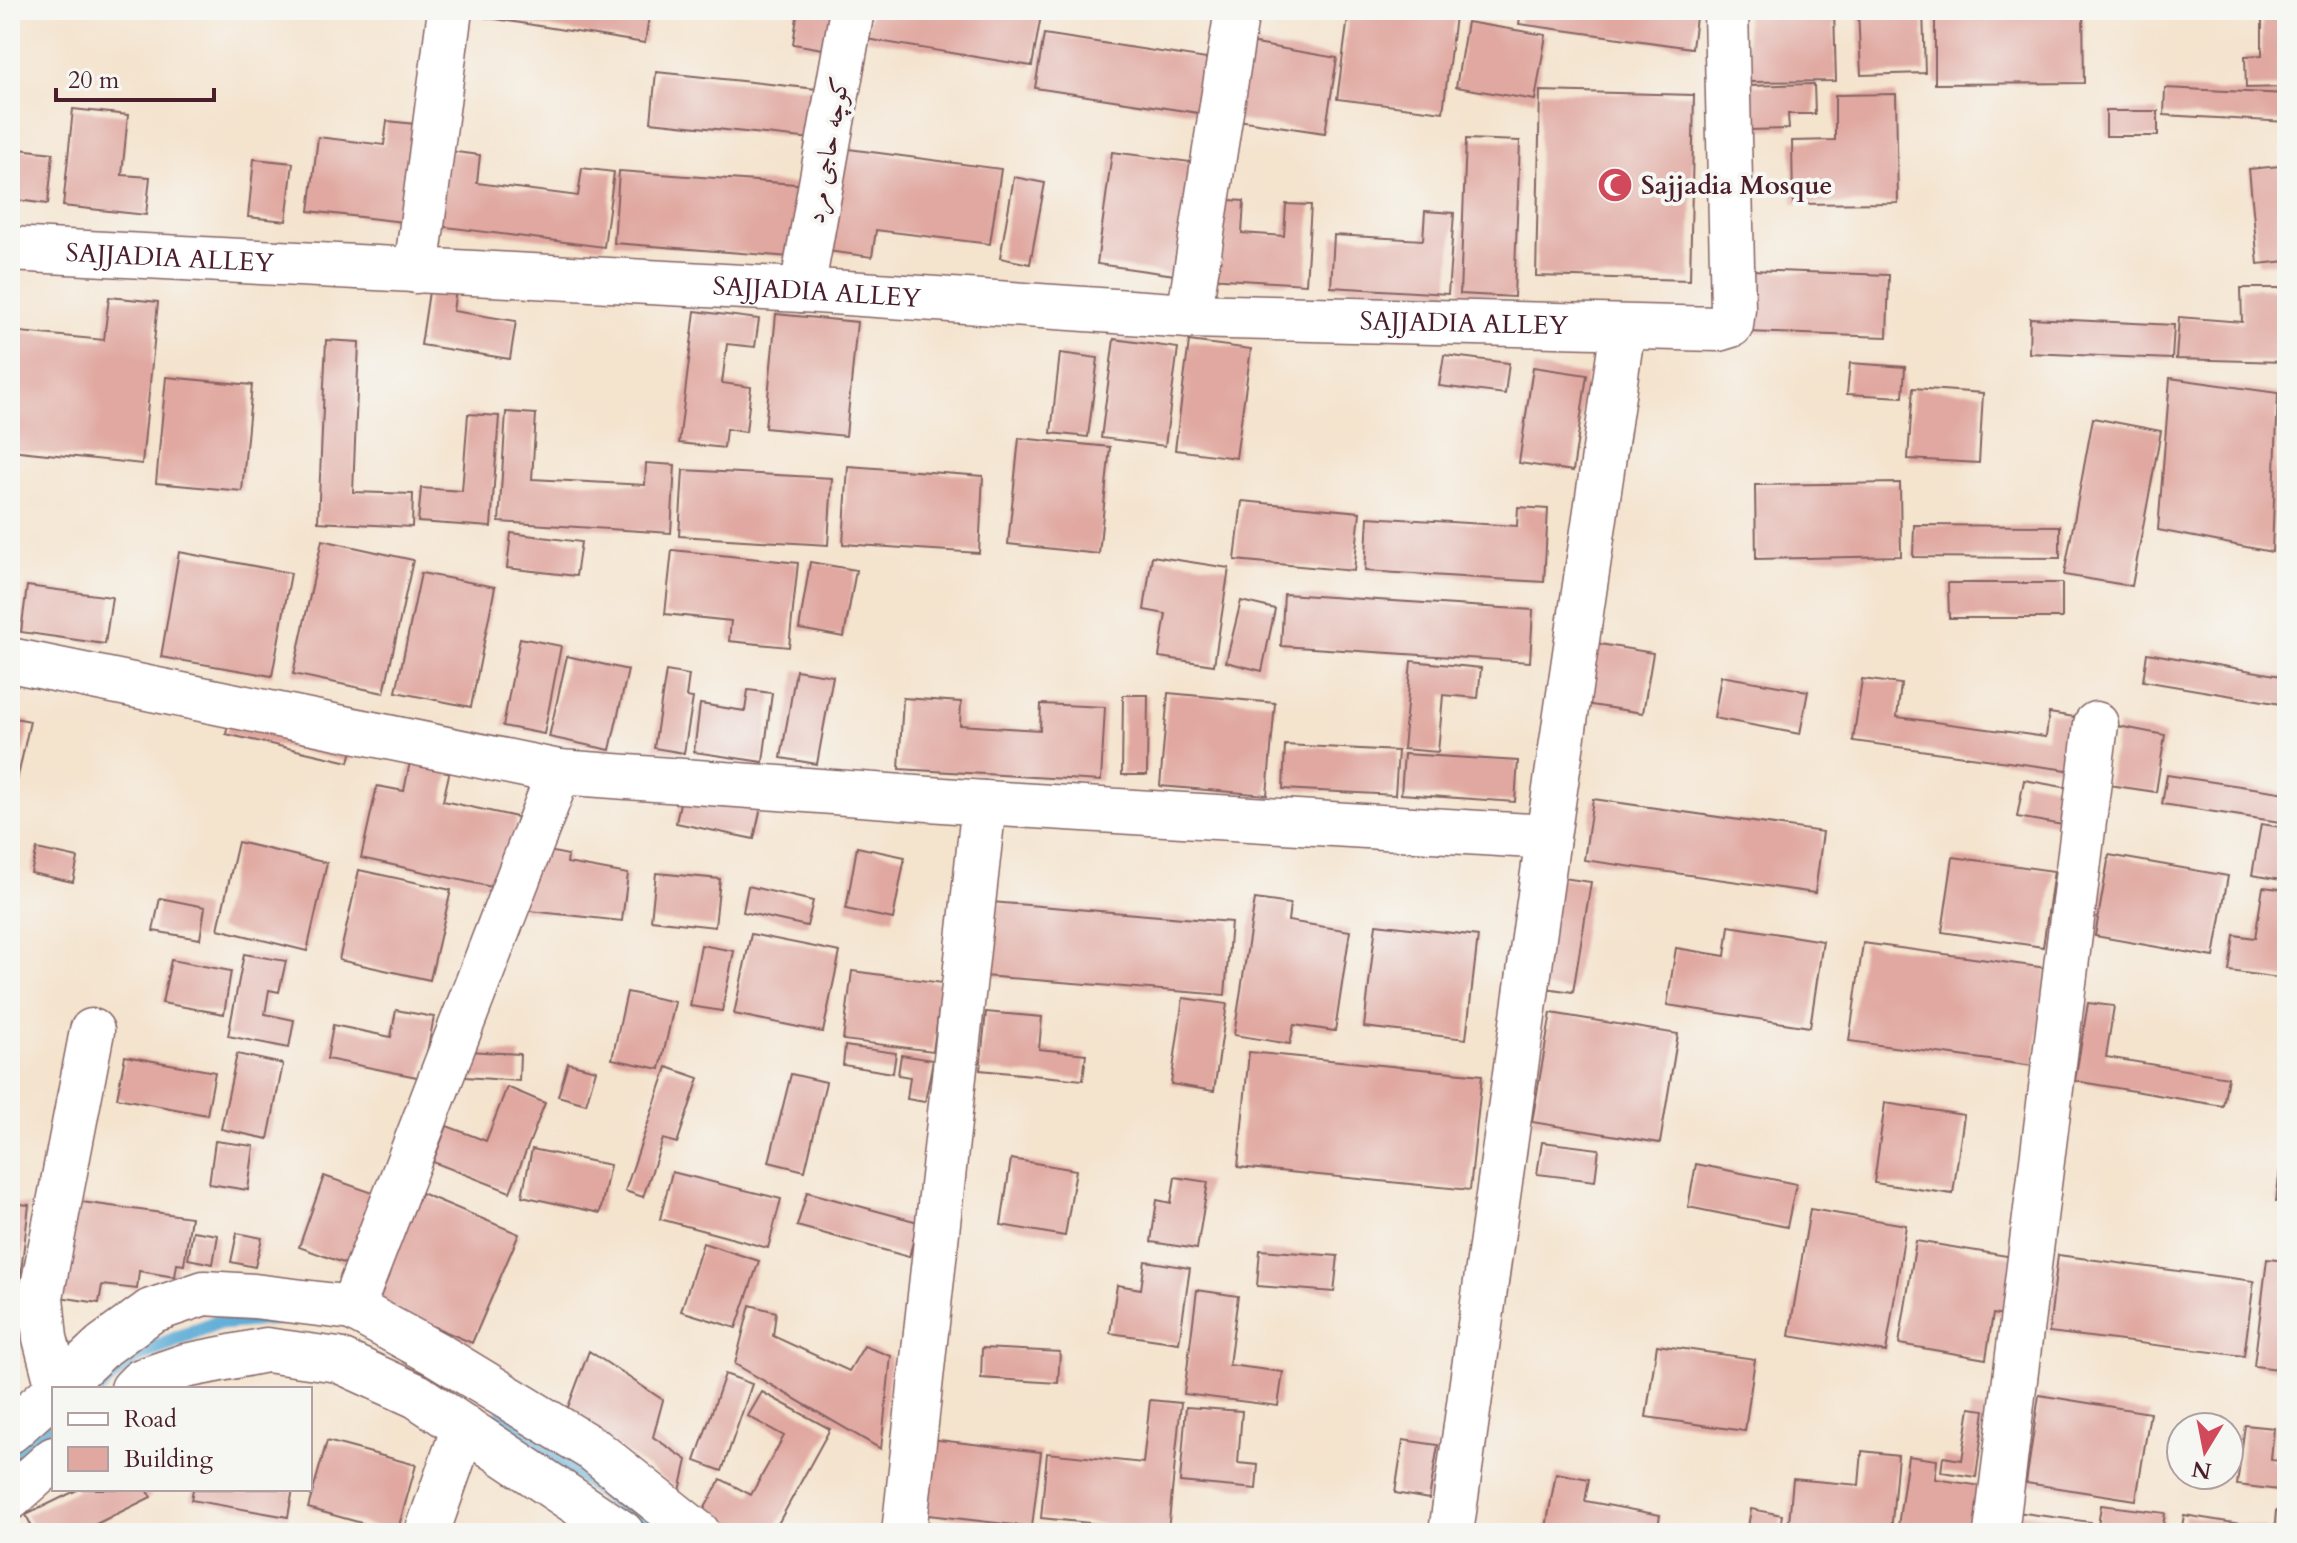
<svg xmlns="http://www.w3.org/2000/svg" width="2297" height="1543" font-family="Cardo,Amiri,serif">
  <rect width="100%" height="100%" fill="#f6f6f2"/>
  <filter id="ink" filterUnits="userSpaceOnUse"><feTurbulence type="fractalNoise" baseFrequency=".0125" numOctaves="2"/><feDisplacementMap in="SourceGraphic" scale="16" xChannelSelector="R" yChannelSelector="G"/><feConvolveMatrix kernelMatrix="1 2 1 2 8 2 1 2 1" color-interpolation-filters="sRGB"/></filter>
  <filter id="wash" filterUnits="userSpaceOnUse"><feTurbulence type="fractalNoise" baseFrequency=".006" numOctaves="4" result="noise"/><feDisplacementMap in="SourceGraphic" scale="32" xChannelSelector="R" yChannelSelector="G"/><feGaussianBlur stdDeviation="1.8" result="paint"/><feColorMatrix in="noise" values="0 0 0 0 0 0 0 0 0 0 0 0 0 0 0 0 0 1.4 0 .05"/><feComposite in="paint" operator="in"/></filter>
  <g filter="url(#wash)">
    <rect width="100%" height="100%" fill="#f4e3cd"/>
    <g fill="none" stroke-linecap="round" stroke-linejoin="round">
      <path stroke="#5cabd6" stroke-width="16" d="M97 1389 136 1356 216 1323 281 1317
        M501 1417 659 1533
        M10 1463 54 1426"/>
    </g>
    <g id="blocks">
      <path fill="#e0a8a0" d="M465 10H650L645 43 464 14Z
        M798 10H836L829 50 793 44Z
        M871 10H1042L1032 66 866 39Z
        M1064 10H1099L1097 17Z
        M1349 10H1405L1455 16 1443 112 1337 99Z
        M1521 10H1697L1692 48 1519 24Z
        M1746 10H1834L1836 81 1748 82Z
        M1858 10H1923L1925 73 1861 75Z
        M1935 10H2083L2084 83 1935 84Z
        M2262 10H2287V87L2246 88 2245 56 2262 55Z
        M1467 22 1546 35 1535 100 1456 87Z
        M1044 34 1213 60 1205 114 1035 88Z
        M1244 42 1337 58 1325 133 1231 119Z
        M656 72 817 89 812 139 651 122Z
        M1814 84 1815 114H1788L1789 129 1749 130 1748 86Z
        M2165 88 2287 94V122L2164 115Z
        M1540 91 1694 95 1690 280 1536 276Z
        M1896 94 1898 203 1793 204 1792 141 1835 140V95Z
        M73 109 128 115 122 175 150 177 146 215 63 206Z
        M2106 111H2158V136H2106Z
        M387 121 415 124 403 222 309 211 318 137 384 145Z
        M1466 139 1520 141 1514 297 1460 294Z
        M10 148 53 153 48 204 10 199Z
        M841 148 1001 169 990 244 876 230 872 257 827 251Z
        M448 151 480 155 477 183 578 196 582 168 614 172 604 247 438 226Z
        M1112 152 1191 162 1175 275 1097 264Z
        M2287 156V177H2285L2282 157Z
        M254 159 293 163 286 221 248 217Z
        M2280 166 2287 261 2258 264 2249 169Z
        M619 171 809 185 803 258 614 243Z
        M1014 177 1045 183 1030 264 1000 258Z
        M1214 199 1244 201 1242 233 1284 236 1286 204 1311 205 1306 284 1208 278Z
        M1425 211 1454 213 1448 294 1331 287 1334 235 1423 240Z
        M1751 270 1889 275 1887 337 1748 332Z
        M430 285 456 289 453 311 516 321 510 359 421 345Z
        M2241 288H2281L2284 362 2176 359 2179 317 2242 322Z
        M109 297 158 302 142 464 10 450V331L104 340Z
        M695 311 759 319 755 347 727 344 722 383 751 387 746 432 726 429 724 448 679 443Z
        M776 314 857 322 846 436 765 428Z
        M2030 318 2174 325 2172 359 2029 353Z
        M1114 339 1178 348 1165 446 1101 438Z
        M326 340 359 342 353 492 413 494 412 527 318 522Z
        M1189 341 1251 349 1236 458 1175 450Z
        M1060 353 1098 358 1088 437 1051 433Z
        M1444 355 1509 363 1505 394 1439 386Z
        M1850 363 1905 367 1903 397 1847 394Z
        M1533 367 1587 375 1573 471 1519 463Z
        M166 377 252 385 242 491 156 483Z
        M2170 378 2278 393 2272 552 2158 530Z
        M1913 388 1983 393 1979 463 1908 459Z
        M506 412 536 414 532 479 645 485 646 463 675 465 671 533 499 522Z
        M468 414 499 416 491 527 418 522 421 488 462 491Z
        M2093 418 2161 431 2132 586 2064 575Z
        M1019 438 1110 447 1099 554 1008 544Z
        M848 466 983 476 979 553 843 544Z
        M683 470 832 478 828 545 679 536Z
        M1900 483 1901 556 1756 559 1755 485Z
        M1242 501 1360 512 1354 571 1235 560Z
        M1518 507 1548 509 1544 582 1365 571 1368 517 1517 526Z
        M1914 525 2060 526V558L1913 557Z
        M511 533 581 542 576 576 507 568Z
        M322 540 413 560 384 693 293 674Z
        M672 550 798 563 789 647 729 641 731 621 665 614Z
        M179 552 291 573 272 676 161 657Z
        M1152 556 1229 568 1214 665 1159 657 1166 614 1144 610Z
        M810 562 856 570 844 637 799 629Z
        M421 573 495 587 471 707 396 692Z
        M1948 583H2062V618H1949Z
        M27 586 112 597 105 644 21 632Z
        M1284 594 1533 610 1530 662 1281 646Z
        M1241 601 1275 609 1262 671 1226 662Z
        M520 638 561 646 544 734 503 726Z
        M1588 642 1653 653 1643 713 1578 703Z
        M2147 653 2287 677V705L2143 681Z
        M567 656 628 670 610 750 549 737Z
        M1411 661 1481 668 1478 698 1443 695 1438 752 1403 749Z
        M796 670 833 676 817 764 781 758Z
        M666 671 689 675 686 697 693 698 684 753 654 748Z
        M1721 676 1808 691 1800 734 1714 718Z
        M1862 679 1901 684 1897 717 2046 737 2049 713 2081 718 2075 771 1853 741Z
        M748 690 772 693 763 762 694 752 700 704 745 711Z
        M1168 693 1275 703 1267 795 1160 786Z
        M1123 695H1148L1147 775H1122Z
        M903 698 961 702 960 725 1040 730 1041 704 1105 707 1101 781 899 769Z
        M231 709 355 737 349 762 226 734Z
        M10 717 30 721 11 809H10Z
        M2118 726 2165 735 2156 792 2108 785Z
        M1285 745 1398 751 1395 795 1283 789Z
        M412 752 452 761 443 801 517 817 501 889 361 858 377 786 404 791Z
        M1404 754 1518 761 1515 802 1401 794Z
        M2167 775 2287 793V823L2162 804Z
        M2024 780 2069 788 2063 825 2017 817Z
        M684 782 763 798 754 839 676 823Z
        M1593 799 1823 832 1815 893 1584 860Z
        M2261 824 2287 828V881L2252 875Z
        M238 842 327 863 307 951 218 929Z
        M857 847 905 857 893 919 846 909Z
        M37 849 78 858 73 882 31 873Z
        M538 849 568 855 567 863 628 874 622 921 520 910Z
        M2109 855 2228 876 2214 957 2095 936Z
        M1953 857 2054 871 2043 947 1942 932Z
        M359 870 451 890 430 980 339 960Z
        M656 873 720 879 715 927 651 920Z
        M1556 877 1591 882 1573 992 1538 987Z
        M748 886 813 901 807 926 743 912Z
        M2263 887 2287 890V979L2229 971 2234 935 2255 938Z
        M160 898 205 907 200 939 153 931Z
        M1255 899 1290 904 1288 921 1350 931 1335 1031 1294 1025 1290 1044 1234 1035Z
        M991 902 1231 922 1225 995 984 976Z
        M1376 924 1478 936 1466 1039 1364 1027Z
        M1729 926 1823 941 1810 1027 1667 1005 1676 948 1725 956Z
        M751 934 840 952 823 1032 734 1014Z
        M1863 943 2047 968 2034 1066 1849 1041Z
        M701 945 734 951 722 1011 690 1006Z
        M244 954 286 961 279 992 269 990 265 1014 294 1020 289 1048 228 1036Z
        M171 960 231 971 224 1014 162 1003Z
        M852 971 943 983 933 1051 843 1040Z
        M627 992 675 1002 660 1069 612 1059Z
        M1183 998 1227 1004 1214 1091 1171 1084Z
        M2088 1003 2114 1006 2106 1057 2228 1077 2223 1106 2075 1081Z
        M396 1010 434 1017 422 1078 327 1059 333 1025 391 1037Z
        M986 1012 1042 1017 1039 1049 1086 1054 1083 1080 980 1070Z
        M1551 1013 1678 1034 1660 1143 1532 1122Z
        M845 1046 896 1053 893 1073 843 1065Z
        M467 1051 520 1054 519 1081 466 1077Z
        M1249 1052 1482 1075 1470 1190 1238 1167Z
        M237 1054 283 1064 268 1139 221 1129Z
        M901 1055 933 1060 925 1102 907 1099 910 1077 898 1075Z
        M125 1056 215 1072 207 1115 117 1098Z
        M568 1063 596 1070 586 1104 558 1096Z
        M667 1067 699 1078 677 1143 663 1139 643 1197 625 1191Z
        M791 1074 826 1082 805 1171 769 1162Z
        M507 1087 545 1103 510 1192 433 1162 447 1126 486 1141Z
        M1885 1103 1964 1115 1953 1194 1874 1183Z
        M2284 1138H2287V1202L2276 1201Z
        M215 1141 254 1146 248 1190 209 1184Z
        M1542 1142 1599 1149 1595 1181 1537 1174Z
        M532 1149 610 1165 600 1213 522 1196Z
        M1011 1159 1076 1170 1065 1236 1001 1225Z
        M1696 1164 1796 1184 1787 1227 1688 1207Z
        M672 1172 781 1199 768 1248 660 1219Z
        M324 1176 376 1194 349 1265 299 1247Z
        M1175 1177 1208 1182 1197 1249 1151 1242 1157 1200 1171 1203Z
        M807 1192 918 1222 909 1257 797 1226Z
        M421 1193 519 1234 472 1343 374 1301Z
        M67 1200 191 1217 184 1265 177 1264 175 1277 139 1271 137 1289 102 1285 99 1303 53 1296Z
        M10 1203 29 1205 16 1313 10 1312Z
        M1810 1209 1906 1225 1886 1352 1789 1336Z
        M193 1231 218 1235 213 1264 188 1259Z
        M237 1233 262 1238 255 1267 231 1262Z
        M1916 1241 2013 1257 2003 1316 1993 1314 1986 1359 1899 1344Z
        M703 1243 759 1261 736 1328 681 1311Z
        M1260 1250 1338 1256 1334 1292 1257 1286Z
        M2058 1255 2254 1281 2244 1356 2049 1332Z
        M2267 1259 2287 1261V1370L2254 1366Z
        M1145 1261 1190 1268 1179 1343 1110 1333 1117 1285 1141 1289Z
        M1197 1290 1238 1296 1229 1365 1283 1372 1278 1406 1184 1394Z
        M750 1305 776 1312 773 1336 849 1371 864 1346 891 1356 881 1449 735 1364Z
        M1657 1345 1755 1359 1745 1431 1646 1417Z
        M982 1348 1060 1352 1058 1383 981 1378Z
        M589 1351 663 1400 653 1437 687 1460 680 1491 567 1410Z
        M725 1374 752 1384 722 1471 695 1461Z
        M762 1392 830 1429 773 1533H721L698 1520 721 1479 751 1495 784 1436 748 1416Z
        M2039 1395 2150 1413 2136 1500 2026 1483Z
        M1150 1400 1181 1403 1168 1531 1041 1518 1047 1453 1143 1463Z
        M1186 1407 1242 1411 1238 1463 1258 1465 1256 1489 1180 1482Z
        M1970 1408 1985 1410 1976 1477 1941 1472 1943 1457 1962 1460Z
        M2245 1425 2274 1428 2271 1460 2287 1462V1491L2237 1485Z
        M921 1438 1041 1452 1032 1527 912 1513Z
        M1403 1440 1438 1445 1429 1499 1395 1493Z
        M327 1441 416 1465 397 1533 308 1508Z
        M1862 1451 1898 1455 1891 1533H1788L1793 1479 1859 1485Z
        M1908 1456 1937 1460 1935 1479 1982 1486 1975 1533H1897Z
        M1556 1473 1589 1479 1585 1501 1660 1515 1657 1533H1545Z
        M79 1489H147L151 1497 78 1533H35L26 1515Z
        M193 1489H293L288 1517 191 1500Z
        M2101 1505 2165 1513 2162 1533H2097Z
        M1751 1509 1782 1515 1779 1533H1747Z
        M2276 1511 2287 1512V1533H2274Z
        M2016 1512 2091 1522 2090 1533H2013Z
        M2184 1515 2266 1528 2265 1533H2181Z"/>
    </g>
  </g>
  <g filter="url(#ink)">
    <use href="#blocks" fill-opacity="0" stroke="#866464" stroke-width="2"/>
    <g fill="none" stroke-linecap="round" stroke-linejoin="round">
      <defs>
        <g id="minor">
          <path id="s1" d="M10 249 802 290 1189 316 1718 329 1731 325 1733 309 1726 10"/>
          <path d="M416 271 450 10"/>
          <path d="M802 290 852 10"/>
          <path d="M1189 316 1237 10"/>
          <path d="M10 660 559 772 984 803 1548 837"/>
          <path d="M352 1308 559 772"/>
          <path d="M58 1388 45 1338 41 1297 92 1031"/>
          <path d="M57 1389 103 1346 151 1311 204 1293 254 1296 352 1308 438 1355 594 1450 698 1533"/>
          <path d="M133 1389 141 1381 185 1366 266 1350 338 1360 417 1396 622 1533"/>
          <path d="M10 1431 54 1392"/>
          <path d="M10 1498 54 1459"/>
          <path d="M427 1533 464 1427"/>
          <path d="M904 1533 984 803"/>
          <path d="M1451 1533 1548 837 1623 327"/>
          <path d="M1996 1533 2096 724"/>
        </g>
      </defs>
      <use href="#minor" stroke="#866464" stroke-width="47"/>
      <use href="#minor" stroke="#fff" stroke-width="44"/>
    </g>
  </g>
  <defs>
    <symbol id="mosque-disc" viewBox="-11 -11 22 22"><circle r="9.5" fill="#d1495b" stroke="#f6f6f2"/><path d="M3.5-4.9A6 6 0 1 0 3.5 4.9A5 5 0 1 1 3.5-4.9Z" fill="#fff"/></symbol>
  </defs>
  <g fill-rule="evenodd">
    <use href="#mosque-disc" x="1595" y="165" width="40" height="40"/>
  </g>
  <g text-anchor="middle" stroke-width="8" stroke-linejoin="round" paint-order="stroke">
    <g font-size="26" fill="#4a1f2b" stroke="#f6f6f2">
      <text transform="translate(827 150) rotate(-80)" y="9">کوچه حاجی مرد</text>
      <text dy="9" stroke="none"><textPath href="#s1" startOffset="160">SAJJADIA ALLEY</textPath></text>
      <text dy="9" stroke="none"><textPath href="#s1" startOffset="808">SAJJADIA ALLEY</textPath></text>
      <text dy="9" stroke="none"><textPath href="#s1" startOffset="1456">SAJJADIA ALLEY</textPath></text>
    </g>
    <g font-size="26" font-weight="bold" fill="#4a1f2b" stroke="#f6f6f2" text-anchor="start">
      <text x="1641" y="194">Sajjadia Mosque</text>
    </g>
  </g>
  <rect width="2297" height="1543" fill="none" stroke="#f6f6f2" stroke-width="40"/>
  <rect x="52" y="1387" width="260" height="104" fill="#f6f6f2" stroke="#b1a0a2" stroke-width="2"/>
  <rect x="68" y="1413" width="40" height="12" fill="#ffffff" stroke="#b1a0a2" stroke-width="2"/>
  <text x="124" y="1427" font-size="24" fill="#4a1f2b">Road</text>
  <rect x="68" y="1447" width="40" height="24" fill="#e0a8a0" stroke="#b1a0a2" stroke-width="2"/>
  <text x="124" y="1467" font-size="24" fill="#4a1f2b">Building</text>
  <g transform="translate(2205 1451) rotate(190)"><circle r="38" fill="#f6f6f2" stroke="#b1a0a2" stroke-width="2"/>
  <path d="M0-6L14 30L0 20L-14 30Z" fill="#d1495b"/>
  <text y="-12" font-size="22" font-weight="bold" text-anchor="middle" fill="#4a1f2b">N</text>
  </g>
  <path d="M56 88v12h158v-12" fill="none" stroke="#4a1f2b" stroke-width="4"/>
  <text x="68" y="88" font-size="24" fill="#4a1f2b" stroke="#f6f6f2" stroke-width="6" paint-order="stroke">20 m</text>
</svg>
